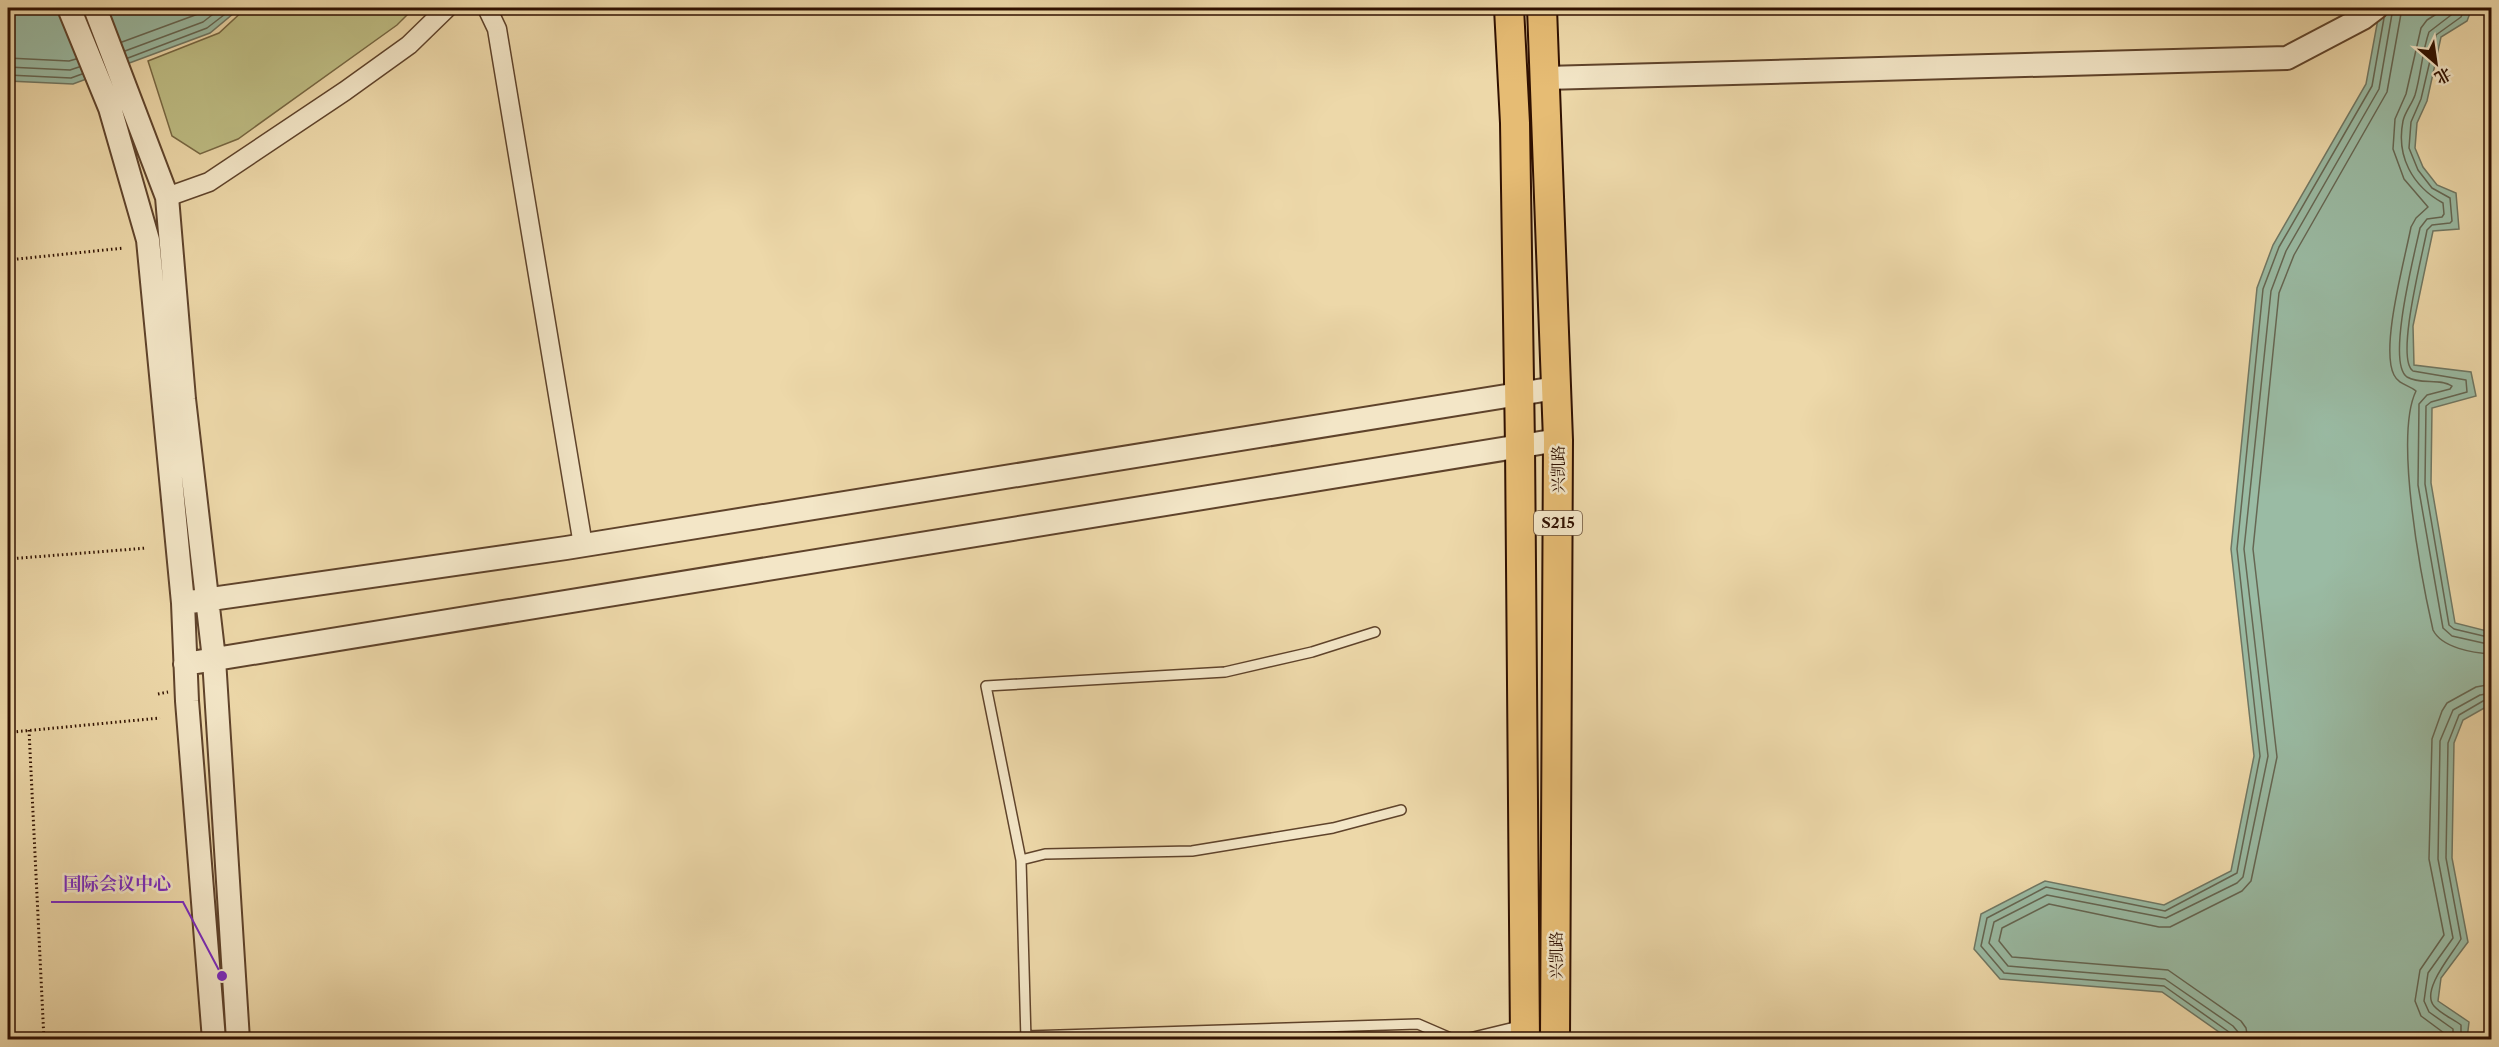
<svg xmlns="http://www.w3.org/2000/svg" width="2499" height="1047" font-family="'Libre Caslon Text','Noto Serif SC',serif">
  <rect width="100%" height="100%" fill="#edd8a9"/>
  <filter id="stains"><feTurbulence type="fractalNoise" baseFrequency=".00333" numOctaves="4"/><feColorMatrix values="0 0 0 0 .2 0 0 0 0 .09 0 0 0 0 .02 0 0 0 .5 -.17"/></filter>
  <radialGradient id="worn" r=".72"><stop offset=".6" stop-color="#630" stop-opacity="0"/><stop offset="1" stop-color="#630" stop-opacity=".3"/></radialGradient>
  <path fill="#bebd84" stroke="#776742" stroke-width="1.5" d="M246 8H414L397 25 238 139 200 154 172 136 148 61 219 33Z"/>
  <path fill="#9abba4" stroke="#707763" stroke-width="1.5" d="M8 8H240L210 33 73 84 8 81Z
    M2380 8H2472L2467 21 2441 37 2427 101 2417 123 2415 148 2423 167 2437 185 2456 193 2459 229 2433 231 2413 326 2414 365 2471 372 2476 396 2432 408 2431 483 2455 623 2491 632V706L2486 707 2463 720 2454 743 2452 858 2468 942 2441 978 2438 1001 2469 1022 2467 1039H2229L2162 992 2000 979 1974 949 1981 914 2045 881 2164 905 2231 871 2254 756 2231 549 2257 288 2273 245 2366 84Z"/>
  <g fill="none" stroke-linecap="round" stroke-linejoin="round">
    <path stroke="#656652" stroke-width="1.5" d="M2446 8 2427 20 2421 28 2406 94 2395 119 2393 149 2404 179 2428 207 2416 218 2411 227C2405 259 2380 348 2394 375 2399 385 2409 385 2416 391 2394 436 2421 577 2433 630 2442 648 2473 653 2492 654
      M2457 8 2455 12 2429 32C2422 52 2421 75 2415 95 2412 104 2405 112 2403 121 2396 156 2412 186 2443 203L2444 214 2442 217 2427 219 2420 228C2415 252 2386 363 2407 377 2420 385 2440 378 2452 386L2450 389 2427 395 2419 404 2418 485 2443 628 2452 636 2492 645
      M2465 8 2461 17 2436 35 2421 99 2411 122 2409 148 2418 170 2432 188 2450 198 2452 221 2450 223 2432 225 2427 230C2423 253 2395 359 2413 371L2466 380 2467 392 2431 402 2426 406 2425 484 2449 625 2454 629 2492 638
      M122 42 198 14 207 8
      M125 51 203 22 221 8
      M8 58 69 61 76 59
      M128 58 207 28 233 8
      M8 67 70 70 79 67
      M8 75 71 78 82 74
      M2231 1040 2229 1032 2164 986 2004 973 1981 946 1987 918 2046 887 2165 911 2237 873 2260 756 2237 549 2263 289 2279 247 2372 86 2384 18
      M2239 1040 2238 1032 2233 1026 2165 979 2008 966 1989 943 1994 922 2047 895 2166 918 2237 883 2243 877 2268 756 2244 549 2271 291 2286 251 2379 89 2393 8
      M2248 1040 2246 1028 2241 1021 2168 970 2012 957 1999 941 2002 928 2049 904 2159 927H2170L2242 891 2251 881 2277 757 2253 549 2279 293 2294 255 2387 92 2402 8
      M2444 1040V1033L2421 1016 2415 1001 2420 970 2444 935 2429 859 2432 739 2442 711 2447 703 2476 687 2492 684
      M2453 1040V1029L2429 1012 2424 1001 2428 973 2453 938 2438 859 2440 741 2453 710 2480 695 2492 693
      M2461 1040V1025C2453 1019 2441 1014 2434 1006 2420 990 2454 952 2461 939L2446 858 2448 743 2459 715 2483 701H2492"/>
    <defs>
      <path id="service" d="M1021 860 1045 854 1192 851 1333 828 1401 810
        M1027 1036 1418 1024 1455 1040
        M1026 1040 1021 860 986 686 1225 672 1312 652 1375 632
        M1461 1040 1523 1025"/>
      <path id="minor" d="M487 8 497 29 583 545
        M167 197 209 182 345 91 409 45 447 8"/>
      <path id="tertiary" d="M69 8 110 108 148 240 183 603 187 701 214 1040
        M95 8 167 197 184 399 214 659 238 1040
        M1545 78 2287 58 2363 18 2376 8
        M183 603 566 548 1556 388
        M185 664 1558 440"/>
      <path id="primary" d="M1509 8 1515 123 1520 446 1525 1040
        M1542 8 1558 440 1555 1040"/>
    </defs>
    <use href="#service" stroke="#5f432b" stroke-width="12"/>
    <use href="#minor" stroke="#5f432b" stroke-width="21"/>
    <use href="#tertiary" stroke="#5f432b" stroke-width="26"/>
    <use href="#primary" stroke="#301101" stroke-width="32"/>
    <path stroke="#301101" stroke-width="3" stroke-dasharray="1.5 3" stroke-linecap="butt" d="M8 260 124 248
      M8 559 147 548
      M158 694 168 692
      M29 730 44 1040
      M8 734 13 732 160 718"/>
    <use href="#service" stroke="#f3e6c7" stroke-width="9"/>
    <use href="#minor" stroke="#f3e6c7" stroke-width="18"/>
    <use href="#tertiary" stroke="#f3e6c7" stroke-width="22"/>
    <use href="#primary" stroke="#e6bc74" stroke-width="28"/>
  </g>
  <g text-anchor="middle" stroke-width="5" stroke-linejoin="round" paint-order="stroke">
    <rect fill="#f3e6c7" stroke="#6a513c" stroke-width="1.5" x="1534" y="511" width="48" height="24" rx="4.5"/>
    <g font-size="15" font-weight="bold" fill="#301101">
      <text x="1558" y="528">S215</text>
    </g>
    <g font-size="16" fill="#301101" stroke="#f3e6c7">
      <text transform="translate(1558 469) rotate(-90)" y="6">兴凯路</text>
      <text transform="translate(1556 955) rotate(-90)" y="6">兴凯路</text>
    </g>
  </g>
  <path fill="none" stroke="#7b2cbf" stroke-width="2" d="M222 976L183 902H51"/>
  <circle fill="#7b2cbf" stroke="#f3e6c7" stroke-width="2" cx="222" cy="976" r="6"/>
  <g font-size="18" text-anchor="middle" font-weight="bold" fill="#7b2cbf" stroke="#f3e6c7" stroke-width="5" stroke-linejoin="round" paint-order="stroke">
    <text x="117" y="890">国际会议中心</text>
  </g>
  <rect width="2499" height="1047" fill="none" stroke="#edd8a9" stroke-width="30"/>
  <rect x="9" y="9" width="2481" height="1029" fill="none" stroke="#301101" stroke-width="3"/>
  <rect x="15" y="15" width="2469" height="1017" fill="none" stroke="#301101" stroke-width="1.5"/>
  <g transform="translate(2436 63) rotate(151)" stroke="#f3e6c7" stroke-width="4.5" paint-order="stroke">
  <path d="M0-4.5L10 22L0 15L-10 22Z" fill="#301101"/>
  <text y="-9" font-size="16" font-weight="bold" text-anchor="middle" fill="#301101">北</text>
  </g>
  <rect width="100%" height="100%" filter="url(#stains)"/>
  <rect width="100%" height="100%" fill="url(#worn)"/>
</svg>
